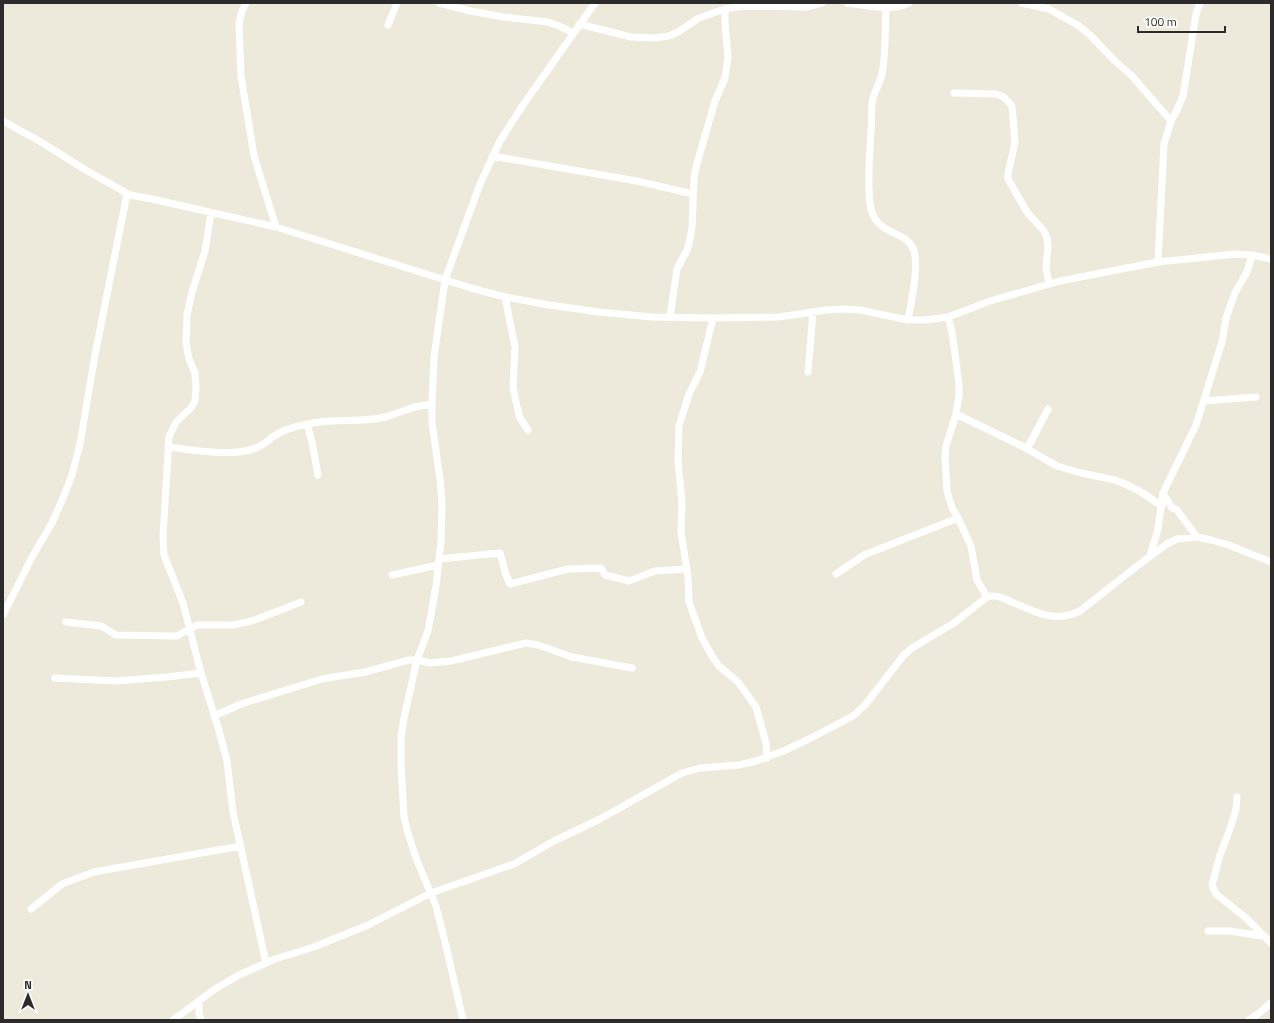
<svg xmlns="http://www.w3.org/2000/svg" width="1274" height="1023" font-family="'Titillium Web',sans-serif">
  <rect width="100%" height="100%" fill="#eeeadb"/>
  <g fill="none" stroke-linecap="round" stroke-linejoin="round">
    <path stroke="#fff" stroke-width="7" d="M246 3 242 11 239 24 241 76 254 156 276 227
      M439 3 470 11 504 17 548 22 559 26 573 33
      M847 3C866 5 891 12 909 3
      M1022 3 1049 9 1079 26 1090 35 1115 61 1132 76 1171 121
      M886 8C885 29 886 53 882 74 880 84 873 93 872 103 871 112 872 121 871 130 870 154 867 179 870 203 873 237 908 229 914 251 919 268 911 302 908 320
      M579 24 631 37 654 38 669 36 678 32 699 18 725 9 743 6 806 7 822 3
      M388 25 397 3
      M954 93 996 94 1004 97 1012 106 1015 142 1008 174V179L1027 212 1044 231 1047 238 1048 247 1046 268 1049 284
      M3 121 41 142 84 169 130 195 152 199 276 227 471 288 505 297 549 305 599 312 652 317 713 318 779 317 826 310 844 309 860 310 908 320H925L948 317 990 301 1060 281 1158 262 1235 254 1252 255 1271 259
      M492 156 637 181 693 194
      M211 213 205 251 192 292 187 315 186 343 189 359 195 373 196 387 195 401 191 408 176 422 169 437 163 536 164 555 183 603 201 673 218 727 227 761 233 812 266 963
      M1158 262 1164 144 1171 121 1177 110 1183 96 1196 14 1200 3
      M505 297 515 347 513 387 516 402 520 418 528 430
      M670 317 677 269 687 250 690 239 692 227 694 179 696 167 715 101 725 78 728 57 725 23V9
      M948 317 952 332 959 384V396L956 414 946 446 945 457 947 491 952 508 958 518 971 546 977 580 987 597
      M713 318 700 372 689 394 679 426 678 462 682 503 681 532 688 577 689 602 702 638 712 656 719 666 738 682 756 707 766 743 767 758
      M808 372 813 312
      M1204 401 1256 397
      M956 414 1022 446 1057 466 1081 473 1115 480 1125 484 1141 492 1162 506
      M307 424 312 442 318 475
      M168 447C192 450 236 458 258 447 266 444 272 436 281 432 291 427 302 425 313 423 336 418 362 423 385 417 401 413 415 404 432 405
      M1027 449 1048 409
      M1163 493 1172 508 1176 509 1197 537
      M1150 556 1158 529 1163 493 1196 425 1222 342 1226 318 1235 293 1247 272 1252 255
      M439 559 500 553 506 575 510 584 568 569 601 568 605 575 629 581 655 571 687 569
      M836 574 864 555 958 518
      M392 575 438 565
      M3 615 32 557 52 523 63 498 72 475 80 444 95 355 127 194
      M66 622 101 626 116 635 177 636 197 625H233L252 621 301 602
      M55 678 116 681 167 677 201 673
      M214 716 241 704 322 679 365 672 409 660H417L430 663 451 661 526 643 538 645 572 657 632 668
      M1237 797 1236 809 1230 829 1220 855 1212 885 1216 894 1246 918 1271 943
      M31 909 62 884 94 872 241 846
      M1208 931H1230L1262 936
      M199 1001V1013L201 1020
      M173 1020 215 989 239 975 275 959 314 947 368 925 431 893 514 864 554 841 600 819 682 773 700 768 739 765 756 761 781 752 807 740 853 716 865 705 904 655 912 648 954 623 987 597C997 594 1005 599 1014 603 1037 613 1056 623 1080 611L1137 566 1167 544 1177 539 1197 537 1211 540 1229 545 1271 562
      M463 1020 447 950 436 906 416 858 408 833 404 817 401 764V737L404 718 417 660 428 631 436 586 441 541 442 503 440 479 432 422V405L434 357 445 280 480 184 500 141 523 105 595 3
      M1249 1020 1258 1014 1271 1003"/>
  </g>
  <rect width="1274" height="1023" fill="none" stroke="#2b2b2b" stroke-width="8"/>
  <g transform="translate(28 995)" stroke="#ffffff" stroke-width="3" paint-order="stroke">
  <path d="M0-3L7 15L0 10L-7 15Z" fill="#2b2b2b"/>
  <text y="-6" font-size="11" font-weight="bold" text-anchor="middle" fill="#2b2b2b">N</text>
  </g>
  <path d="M1138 26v6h87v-6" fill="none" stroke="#2b2b2b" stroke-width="2"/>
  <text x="1144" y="26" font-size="12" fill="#2b2b2b" stroke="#ffffff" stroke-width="3" paint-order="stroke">100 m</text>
</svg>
